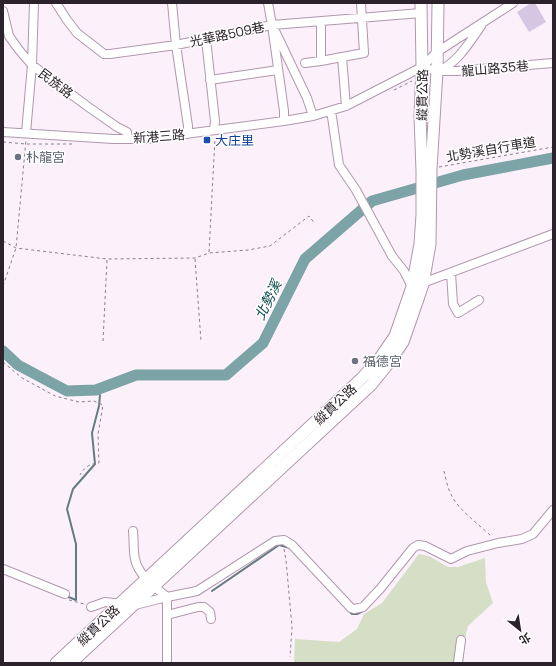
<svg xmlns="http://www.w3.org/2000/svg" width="556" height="666" font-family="'Space Grotesk','Noto Sans TC',sans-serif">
  <rect width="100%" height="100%" fill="#fcf1fb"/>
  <path fill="#d4dfc5" d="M419 554 429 556 448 567H458L485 558 486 582 493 603 468 626 465 639 461 663H294L295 639 339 642 357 629 364 614 382 603Z"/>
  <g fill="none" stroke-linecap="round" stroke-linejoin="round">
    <path stroke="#647c80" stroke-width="2" d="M212 591 279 545 290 548
      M66 596 76 600V544L67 509 73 489 95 464 92 433 99 406 100 395 96 390
      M348 610 352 614H357L363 611"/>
    <path stroke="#7ca3a5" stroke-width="11" d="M3 351 18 365 67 391 96 390 136 375H226L263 343 305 259 372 201 463 175 553 158"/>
  </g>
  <path fill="#d7c6e3" d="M531 3H535L546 22 529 32 517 12Z"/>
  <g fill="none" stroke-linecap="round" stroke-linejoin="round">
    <defs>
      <path id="minor" d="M56 3 67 20 77 33 104 54H110L176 45 272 25 421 13
        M172 3 176 45 188 126V134
        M268 3 272 25 284 111V121
        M3 11 9 36 19 50 32 65 87 106 117 127 127 132 128 138
        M321 21V61L342 57 346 106
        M276 33 307 98 313 116
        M206 39 215 121 214 130
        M342 57 364 53 361 3
        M305 63 321 61
        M422 67 437 71H457L553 63
        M439 71C458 62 469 43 481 26
        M210 80 278 70
        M330 111 332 117 339 165 356 190 392 256 404 271 412 287 553 234
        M3 132 113 139H147L284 121 313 116 346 106 422 67 437 52 513 3
        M26 133 32 65 34 3
        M451 273 453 304 458 313 479 300
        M133 531C134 540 133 550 135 559 138 575 155 587 167 597L197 591 275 541 284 540 292 545 351 608 354 609 359 608 363 607 380 589 413 548 418 545 425 546 451 559 467 551 498 543 522 539 533 534 553 510
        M3 569 65 594
        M135 605 167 597V663
        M91 607 105 602 122 604
        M167 615 198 607H204L210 612 211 619
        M458 663 461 640"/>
      <path id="major" d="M56 663 362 378 380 358 395 336 412 287 420 244 422 215V171L420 116 422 67 421 3
        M71 663 371 385 388 364 403 342 418 299 423 284 430 244 431 169 437 71 438 3"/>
    </defs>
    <use href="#minor" stroke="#b097ae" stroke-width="10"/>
    <use href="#major" stroke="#b097ae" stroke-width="13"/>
    <path stroke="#8a8089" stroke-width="1" stroke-dasharray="3 3" stroke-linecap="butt" d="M394 90 412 81
      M3 142 26 144H74
      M439 167 553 147
      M3 241 16 248 107 259 195 258 209 253 248 250 270 246 309 216 315 224
      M209 252 215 138
      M195 259 201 341
      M3 286 16 248 26 140
      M103 341 107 260
      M3 362 22 378 55 396 79 402 94 401 103 405 98 434 99 463C90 464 85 466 80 475
      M444 471C446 480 448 490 453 498 461 512 481 526 492 537
      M284 549 286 560 292 627 290 657
      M69 600 84 604"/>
    <use href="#minor" stroke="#fff" stroke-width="8"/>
    <use href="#major" stroke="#fff" stroke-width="11"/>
  </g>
  <rect fill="#1a4fb4" stroke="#fff" stroke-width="1.5" x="203" y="136" width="8" height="8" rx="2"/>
  <g fill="#6b7280" stroke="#fff" stroke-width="1.5">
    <circle cx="18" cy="157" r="4"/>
    <circle cx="355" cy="361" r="4"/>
  </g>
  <g text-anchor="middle" stroke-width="3" stroke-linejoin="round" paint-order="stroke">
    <g font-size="13" fill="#2c222b" stroke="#fff">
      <text transform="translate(227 34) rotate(-12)" y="5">光華路509巷</text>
      <text transform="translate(495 68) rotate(-5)" y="5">龍山路35巷</text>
      <text transform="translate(56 83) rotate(37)" y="5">民族路</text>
      <text transform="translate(422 95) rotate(-89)" y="5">縱貫公路</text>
      <text transform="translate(159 136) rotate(-4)" y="5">新港三路</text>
      <text transform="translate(491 149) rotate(-10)" y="5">北勢溪自行車道</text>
      <text transform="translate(335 404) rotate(-43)" y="5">縱貫公路</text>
      <text transform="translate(98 625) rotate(-43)" y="5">縱貫公路</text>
    </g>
    <g font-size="13" fill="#164399" stroke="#fff" text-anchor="start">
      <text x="215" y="145">大庄里</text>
    </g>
    <g font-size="13" fill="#5b616d" stroke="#fff" text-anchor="start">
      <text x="26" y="162">朴龍宮</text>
      <text x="363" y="366">福德宮</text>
    </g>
    <g font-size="14" font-style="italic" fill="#0b494c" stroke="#fff">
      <text transform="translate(268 300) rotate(-64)" y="5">北勢溪</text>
    </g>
  </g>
  <rect width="556" height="666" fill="none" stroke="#2c222b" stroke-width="8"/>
  <g transform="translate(520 630) rotate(150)" stroke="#ffffff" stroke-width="3" paint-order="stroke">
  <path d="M0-3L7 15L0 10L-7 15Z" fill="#2c222b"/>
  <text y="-6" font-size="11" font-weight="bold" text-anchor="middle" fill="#2c222b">北</text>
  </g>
</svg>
